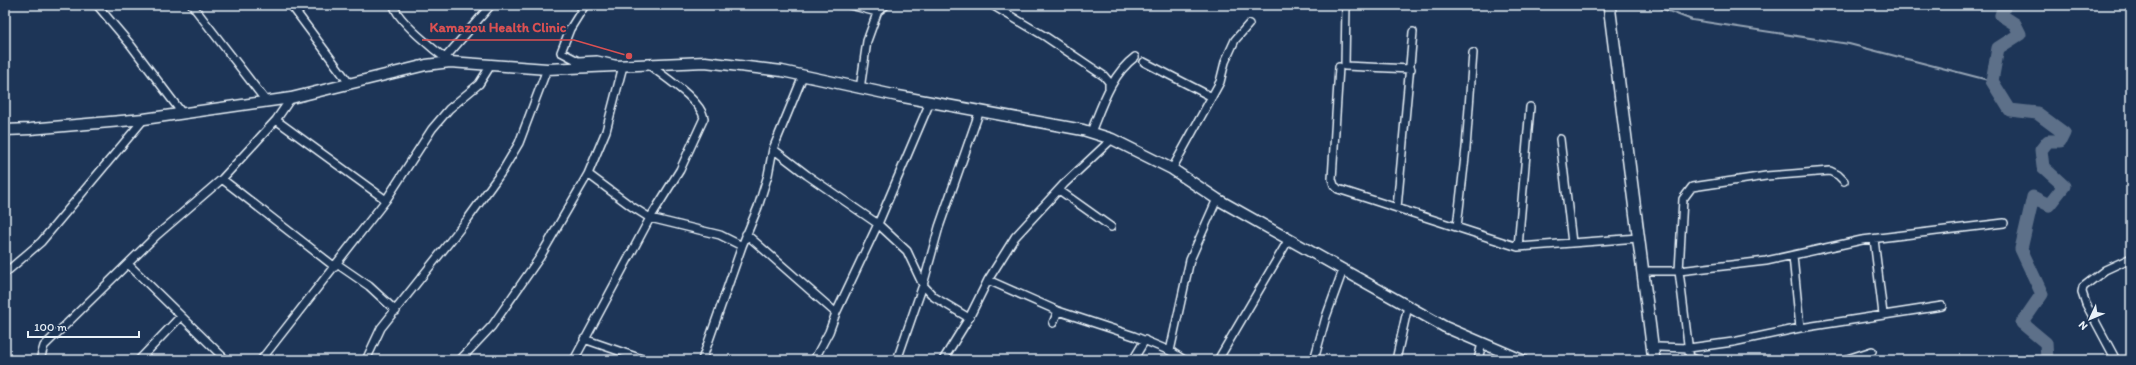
<svg xmlns="http://www.w3.org/2000/svg" width="2136" height="365" font-family="Itim,sans-serif">
  <rect width="100%" height="100%" fill="#1d3557"/>
  <filter id="ink" filterUnits="userSpaceOnUse"><feTurbulence type="fractalNoise" baseFrequency=".025" numOctaves="2"/><feDisplacementMap in="SourceGraphic" scale="8" xChannelSelector="R" yChannelSelector="G"/><feConvolveMatrix kernelMatrix="1 2 1 2 8 2 1 2 1" color-interpolation-filters="sRGB"/></filter>
  <g filter="url(#ink)">
    <g fill="none" stroke-linecap="round" stroke-linejoin="round">
      <path stroke="#95a4b5" stroke-width="2" d="M1653 5 1692 20 1849 44 1992 81"/>
      <path stroke="#5d7089" stroke-width="13" d="M2005 5 2001 15 2015 24 2020 34 1998 48 1992 81 2010 110 2037 113 2064 133 2060 141H2048L2041 150 2043 167 2064 186 2049 205 2033 197 2021 249 2042 294 2022 323 2046 343 2047 360"/>
      <defs>
        <path id="street" d="M97 5 130 44 182 113
          M192 5 266 101
          M291 5 349 83
          M394 5C395 19 438 53 450 62
          M850 5 877 12 886 5
          M992 5 1046 37 1104 76 1109 82V88
          M1346 5 1345 66 1411 69
          M445 58 491 5
          M1144 62 1212 97
          M1339 67 1332 179 1334 185 1338 189 1518 247 1638 238
          M860 89 867 41 880 5
          M276 120 386 200
          M1091 132C1102 105 1111 75 1135 57
          M1560 139 1572 243
          M773 149 807 175 878 224 907 251 923 285 934 297 969 318
          M1172 169 1220 82 1225 62 1235 40 1249 24
          M588 174 631 206 650 218 720 235 742 246
          M222 179 335 267
          M1059 190 1111 227
          M1397 208 1413 32
          M1457 227 1466 148 1473 53
          M746 234 836 313
          M1874 239 1883 314
          M1518 247 1530 107
          M1793 256 1800 328
          M128 264 226 360
          M337 264 369 286 396 311
          M1649 271H1679L1766 261 1862 240 2004 223
          M5 273 41 242 144 119
          M988 280 1058 311 1134 336 1170 351 1184 360
          M1053 323 1058 311
          M584 339 645 360
          M1658 347 1689 348 1733 342 1800 328 1942 306
          M1170 351 1190 260 1217 199
          M1690 357 1697 360
          M40 360 44 346 157 235 222 179 276 120 291 98
          M139 360 181 316
          M261 360 386 200 432 129 449 109 479 84 491 65
          M366 360 381 328 467 220 503 170 519 143 547 69
          M460 360 492 326 540 257 588 174 606 131 623 66 597 60 578 61 561 52 570 29 585 5
          M574 360 650 218 680 170 704 118C700 99 664 77 648 64
          M702 360 742 246 758 207 768 175 773 149 803 76
          M814 360 829 332 836 313 878 224 930 102
          M897 360 923 285 939 227 980 110
          M943 360 969 318 988 280 1015 237 1064 184 1112 139
          M1133 360 1145 340
          M1218 360 1289 239
          M1314 360 1326 317 1343 270
          M1396 360 1408 306
          M1478 360 1482 343
          M1690 360 1679 271 1683 199 1692 187 1766 176 1830 171 1838 175 1844 181
          M1844 360 1872 351
          M2116 360 2086 304 2082 292 2083 287 2105 270 2131 258"/>
        <path id="secondary" d="M5 130 30 129 144 119 291 98 426 65 450 62 547 69 705 62 782 71 898 96 1083 130 1112 139 1172 169 1217 199 1445 327 1522 360"/>
        <path id="primary" d="M1609 5 1654 360"/>
      </defs>
      <use href="#street" stroke="#e8f1f8" stroke-width="10"/>
      <use href="#secondary" stroke="#e8f1f8" stroke-width="13"/>
      <use href="#primary" stroke="#e8f1f8" stroke-width="14"/>
      <use href="#street" stroke="#1d3557" stroke-width="7"/>
      <use href="#secondary" stroke="#1d3557" stroke-width="10"/>
      <use href="#primary" stroke="#1d3557" stroke-width="11"/>
    </g>
  </g>
  <path fill="none" stroke="#da5052" stroke-width="1.5" d="M629 56L574 40H422"/>
  <circle fill="#da5052" stroke="#1d3557" stroke-width="1.5" cx="629" cy="56" r="4"/>
  <g font-size="14" text-anchor="middle" font-weight="bold" fill="#da5052" stroke="#1d3557" stroke-width="4" stroke-linejoin="round" paint-order="stroke">
    <text x="498" y="32">Kamazou Health Clinic</text>
  </g>
  <rect width="2136" height="365" fill="none" stroke="#1d3557" stroke-width="20"/>
  <rect x="10" y="10" width="2116" height="345" fill="none" stroke="#e8f1f8" stroke-width="1.5" filter="url(#ink)"/>
  <g transform="translate(2090 319) rotate(226)" stroke="#1d3557" stroke-width="3" paint-order="stroke">
  <path d="M0-3L7 15L0 10L-7 15Z" fill="#e8f1f8"/>
  <text y="-6" font-size="11" font-weight="bold" text-anchor="middle" fill="#e8f1f8">N</text>
  </g>
  <path d="M28 331v6h111v-6" fill="none" stroke="#e8f1f8" stroke-width="2"/>
  <text x="34" y="331" font-size="12" fill="#e8f1f8" stroke="#1d3557" stroke-width="3" paint-order="stroke">100 m</text>
</svg>
